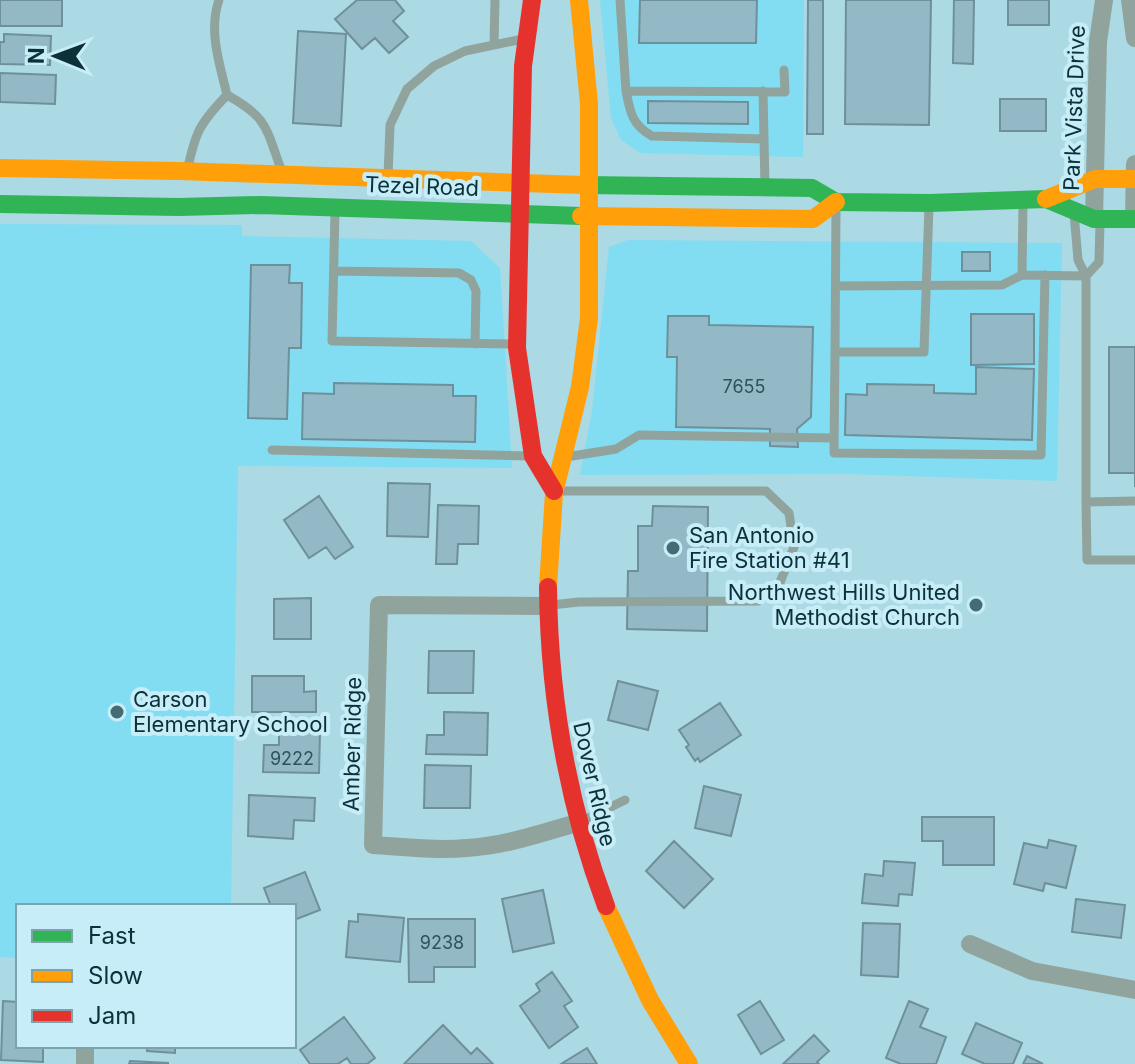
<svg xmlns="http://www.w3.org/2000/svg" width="1135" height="1064" font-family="Inter,sans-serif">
  <rect width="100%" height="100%" fill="#abd9e4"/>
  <path fill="#82ddf2" d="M600 0H804L803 157 640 153 621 140 611 118Z
    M0 224 242 225V236L471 241 500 268 512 468 238 466 231 906H18V958L0 957Z
    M628 240 1062 243 1057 481 848 474 580 475 592 411 609 247Z"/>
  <path fill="#93b9c6" stroke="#6e909b" stroke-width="2" d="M0 0H62V26H0Z
    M357 0H395L404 11 393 21 408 37 389 53 375 38 362 49 335 19Z
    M640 0H757L756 43H639Z
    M808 0H823V134H807Z
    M846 0H931L929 125 845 124Z
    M954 0H974L973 64 953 63Z
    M1008 0H1049V25H1008Z
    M298 31 346 34 341 126 293 123Z
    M4 34 51 36 50 65 0 64V42H4Z
    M0 73 56 75 55 104 0 102Z
    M1000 99H1046V131H1000Z
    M648 101 748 102V124L648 123Z
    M962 252H990V271H962Z
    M251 265H290L289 283H302L301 348H289L287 419 248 418Z
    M971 314H1034V364L971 365Z
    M668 316H709V325L813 327 811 417 797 429 798 447 770 446V429L676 427 677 357H667Z
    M1109 347H1135V487V473H1109Z
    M976 367 1034 369 1032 440 845 435 846 394 867 395V384L934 385V393L976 394Z
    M334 383 453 385V396H476L475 442 302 439 303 393 334 394Z
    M388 483 430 484 428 537 387 536Z
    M319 496 353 547 335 559 326 547 309 558 284 520Z
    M438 505 479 506 478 544H458L457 564H436Z
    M653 506 708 507 707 631 627 629 628 571H638V526H652Z
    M311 598V639H274V599Z
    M429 651H474L473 693H428Z
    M252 676H304V692L316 691V712H252Z
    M618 681 658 691 648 730 608 720Z
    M720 703 741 735 700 762 698 758 695 761 686 747 689 745 679 730Z
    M444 712 488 713 487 755 426 754 427 735H444Z
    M279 733H320L319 773 263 772 264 745H279Z
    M425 765 471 766 470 808H424Z
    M704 786 741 795 731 836 695 828Z
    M249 795 315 798 314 821 294 820 293 839 248 836Z
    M922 817H994V865H943V841H922Z
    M1049 840 1076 846 1066 888 1045 883 1043 891 1014 884 1024 843 1047 848Z
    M674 841 713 879 684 908 646 871Z
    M884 861 915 863 912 895 899 894 898 906 862 903 865 874 883 876Z
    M305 872 320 910 294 920V906H271L264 888Z
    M543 890 554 943 513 952 502 899Z
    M1076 899 1125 905 1121 938 1072 932Z
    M358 914 404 918 400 962 346 957 349 921 358 922Z
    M408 919H475V967H434V982H409Z
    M863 923 900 924 898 977 861 975Z
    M552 972 572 1001 564 1006 578 1027 549 1048 520 1006 540 991 536 984Z
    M3 1001 18 1002V1046H43V1062L1 1060Z
    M760 1001 784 1040 761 1054 738 1015Z
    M909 1001 928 1009 920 1027 946 1037 936 1064H901L886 1058Z
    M344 1017 375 1058 367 1064H351L347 1058 338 1064H310L300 1050Z
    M976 1023 1022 1043 1013 1064H985L962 1054Z
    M443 1025 471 1054 477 1048 493 1064H404Z
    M814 1035 829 1051 817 1062 819 1064H783Z
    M148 1046H175V1053L147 1051Z
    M587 1048 597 1064H561Z
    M1027 1056 1043 1064H1023Z
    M130 1061 168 1063V1064H129Z"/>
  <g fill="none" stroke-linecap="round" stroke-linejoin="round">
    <path stroke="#91a39d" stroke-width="9" d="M219 0C208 31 220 65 227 95 269 118 266 129 282 172
      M620 0 626 91 785 92 784 70
      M494 45 495 0
      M626 91C630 112 632 125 652 136L764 139
      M763 91 765 187
      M187 172C195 133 199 124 227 95
      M388 177 390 125 407 89 434 66 465 51 523 39
      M929 206 924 352H835L834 453 1041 455 1045 275
      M335 211 332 341 514 344
      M1074 213 1078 260 1086 276V502L1135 501
      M334 271 459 273 471 280 476 291 475 344
      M1022 275 1086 276 1099 262 1100 222
      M836 286 1002 285 1022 275 1023 203
      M835 352 836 208
      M272 450 530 456
      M566 457 616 449 639 435 834 438
      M1086 502 1087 560H1135
      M551 605 579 602 758 601 779 585 794 547 789 513 766 491H558
      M580 822 625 800"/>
    <path stroke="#91a39d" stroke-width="18" d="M1130 0 1135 38
      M1094 219 1098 42 1104 0
      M1134 219 1135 164
      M546 606 379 605 373 845C405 847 436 851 467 848 505 846 541 833 577 823
      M970 944 1032 971 1135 990
      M85 1064V1046"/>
    <path stroke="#30b455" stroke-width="18" d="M583 185 812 188 836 202 929 203 1046 199 1094 219H1135
      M0 204 179 207 261 205 581 216"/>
    <path stroke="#ff9f0a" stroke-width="18" d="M0 168 179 171 583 185
      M1046 199 1095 179H1135
      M581 216 813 219 836 202
      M548 587 554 493 580 387 589 318V104L579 0
      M606 906 650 1000 689 1064"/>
    <path stroke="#e5322d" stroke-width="18" d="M532 0 523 66 517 348 533 456 554 491
      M548 587C549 697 567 802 606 906"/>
  </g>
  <g fill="#446c75" stroke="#c6edf8" stroke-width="3">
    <circle cx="673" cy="548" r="8"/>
    <circle cx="976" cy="605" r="8"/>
    <circle cx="117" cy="712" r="8"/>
  </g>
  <g text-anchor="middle" stroke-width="8" stroke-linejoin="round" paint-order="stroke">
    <g font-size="18" fill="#2e535c">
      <text x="744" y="393">7655</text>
      <text x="292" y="765">9222</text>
      <text x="442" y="949">9238</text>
    </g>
    <g font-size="22" fill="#0c3139" stroke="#c6edf8">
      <text transform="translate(1074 108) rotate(-88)" y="8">Park Vista Drive</text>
      <text transform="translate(422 186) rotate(2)" y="8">Tezel Road</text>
      <text transform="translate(352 744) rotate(-89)" y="8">Amber Ridge</text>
      <text transform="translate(595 784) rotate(77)" y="8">Dover Ridge</text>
    </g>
    <g font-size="22" fill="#0c3139" stroke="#c6edf8" text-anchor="start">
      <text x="689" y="543">San Antonio<tspan x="689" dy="25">Fire Station #41</tspan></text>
      <text x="960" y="600" text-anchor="end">Northwest Hills United<tspan x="960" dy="25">Methodist Church</tspan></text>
      <text x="133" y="707">Carson<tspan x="133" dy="25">Elementary School</tspan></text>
    </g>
  </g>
  <rect x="16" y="904" width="280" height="144" fill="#c6edf8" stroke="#7ca2ac" stroke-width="2"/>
  <rect x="32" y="930" width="40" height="12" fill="#30b455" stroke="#7ca2ac" stroke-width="2"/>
  <text x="88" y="944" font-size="24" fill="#0c3139">Fast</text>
  <rect x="32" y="970" width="40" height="12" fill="#ff9f0a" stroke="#7ca2ac" stroke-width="2"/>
  <text x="88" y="984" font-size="24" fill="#0c3139">Slow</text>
  <rect x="32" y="1010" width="40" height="12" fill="#e5322d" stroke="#7ca2ac" stroke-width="2"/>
  <text x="88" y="1024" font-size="24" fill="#0c3139">Jam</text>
  <g transform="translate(56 56) rotate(271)" stroke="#c6edf8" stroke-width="6" paint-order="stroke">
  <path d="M0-6L14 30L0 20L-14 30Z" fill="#0c3139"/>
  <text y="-12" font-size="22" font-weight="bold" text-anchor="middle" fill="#0c3139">N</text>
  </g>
</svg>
